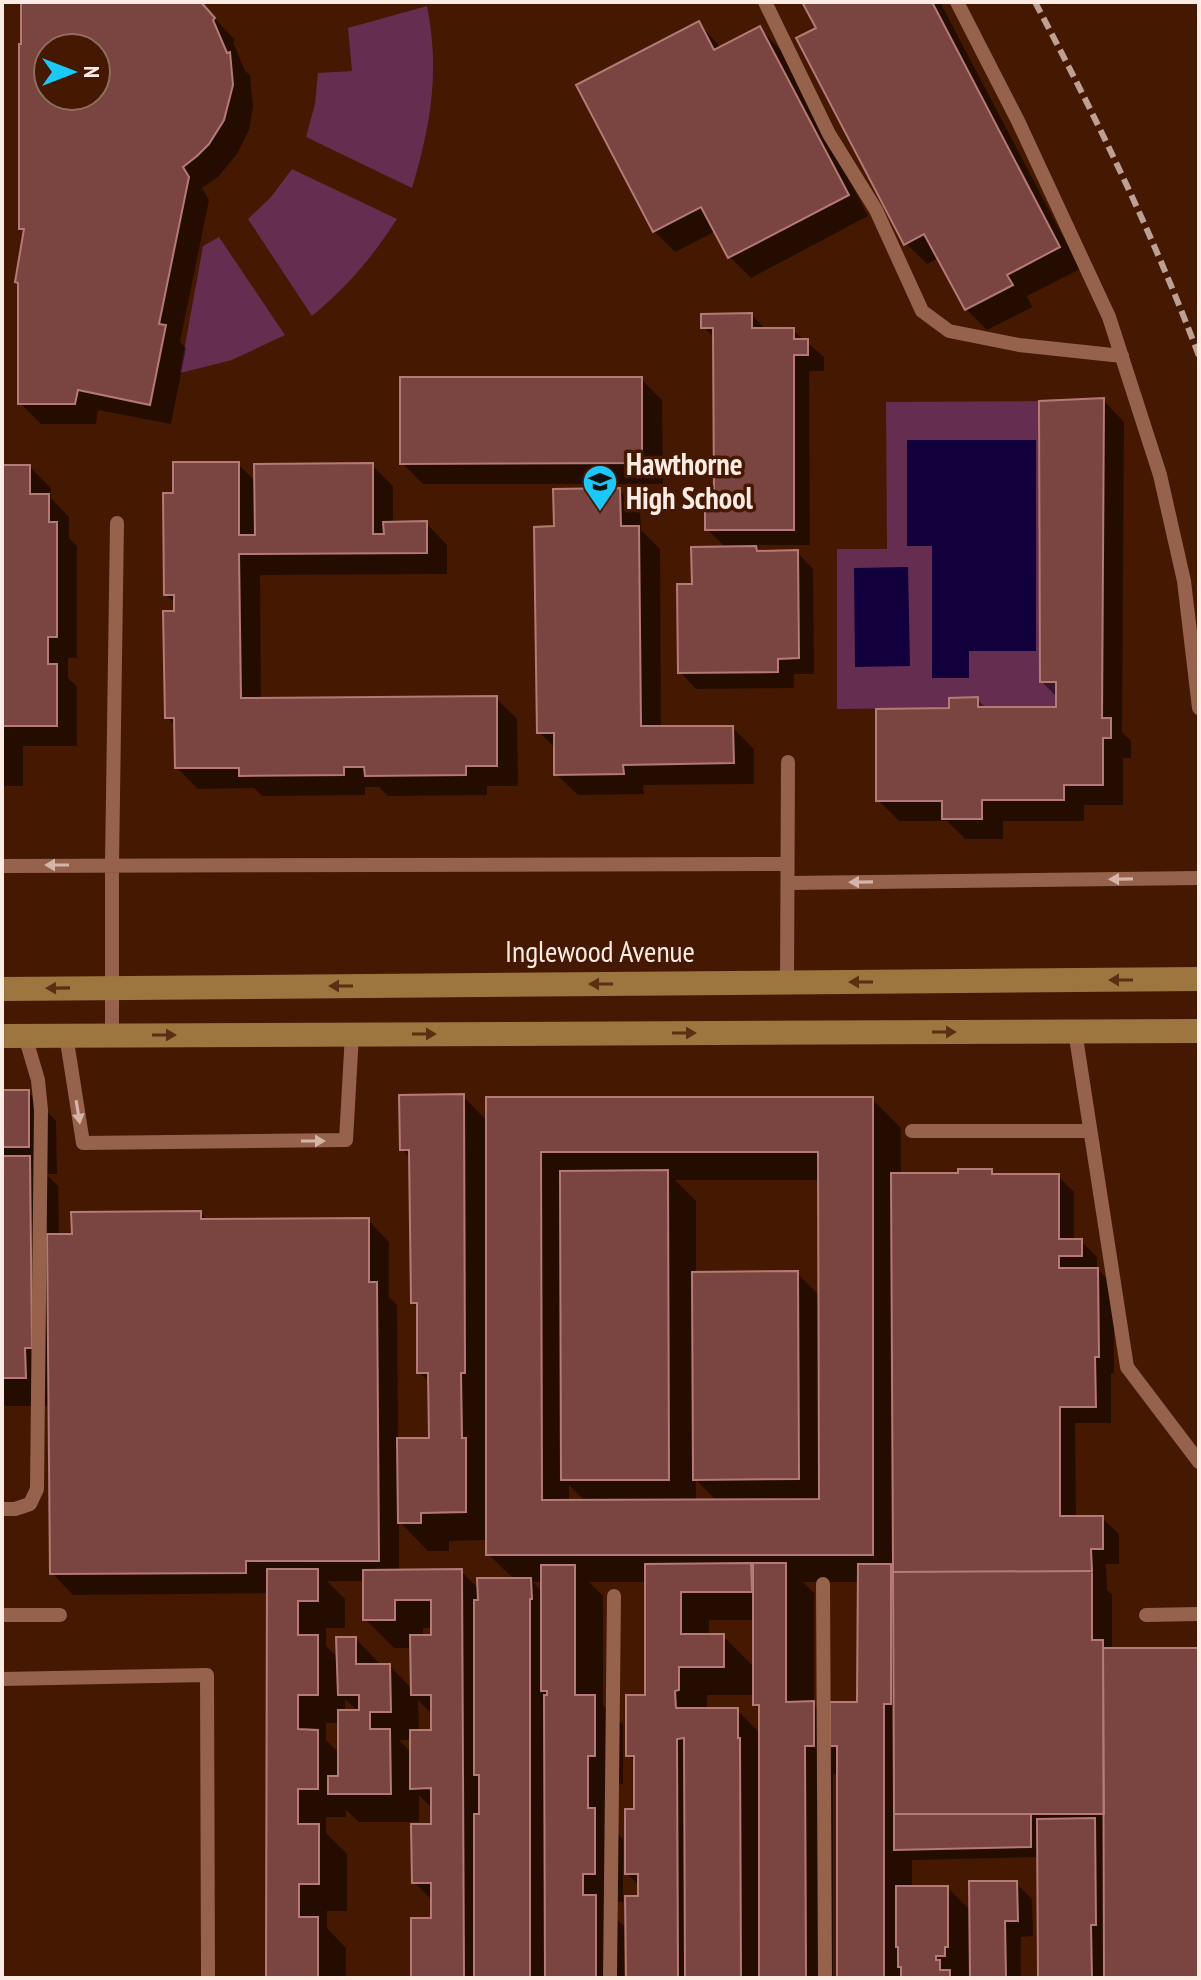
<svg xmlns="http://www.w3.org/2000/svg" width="1201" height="1980" font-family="'PT Sans Narrow',sans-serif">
  <rect width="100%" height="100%" fill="#451802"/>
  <path fill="#652d50" d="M427 6C440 72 431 125 412 188L306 137 315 104 318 73 352 71 348 28Z
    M292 169 397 219C370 260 349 285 312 316L248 219 271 197Z
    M219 237 285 335 232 360 180 373 203 246Z
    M1039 401 1040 682H1056V707H978V697L949 698V708L837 709V549H887L886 402Z"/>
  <path fill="#11003b" d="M907 440H1036V651H969V678H932V546H907Z
    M908 567 910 666 855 667 854 568Z"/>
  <path fill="#0007" fill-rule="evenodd" d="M23 2H199L235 40 233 42 245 71 250 75 253 107 249 130 237 154 218 177 202 188 209 200 180 342 186 348 171 424 98 410 96 424H41L20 403 25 232 21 228ZM48 48H96V96H48Z
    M805 2H940L1080 269 1027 296 1032 307 987 330 966 309 939 258 927 264 906 243 819 29Z
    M699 23 722 49 760 29 781 50 868 216 751 278 730 257 716 231 675 252 654 231Z
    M752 315 766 330H793L824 357V371H809L810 545H753L760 553 797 552 813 569 814 674H794V688L696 689 680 672 694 586 726 548 707 529 716 500V339L703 327Z
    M641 379 662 400 663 484H423L402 463Z
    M1103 400 1124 422 1122 732 1131 741V758H1123V805H1084V821H1003V839H965L947 821H899L878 800 951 710 977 699 987 709H1059L1058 698 1042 682Z
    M238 464 257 483 372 465 393 486V524L426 523 447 545V574L260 575 261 700 496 698 517 719 518 786H487V795L388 796 379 787H365V795L262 796 254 788 198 789 177 768 176 727 167 717 176 613V604L166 595 175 495Z
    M2 467H30L51 488V498L69 517V538L77 546V658H68V678L77 687V746H23V786H2Z
    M619 490 640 511 641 530 660 549 661 728H733L754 749V784L643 785 644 794 578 795 556 774V749L539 732 556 528Z
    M2 1092H28L56 1121 57 1174H46L58 1186 59 1236H74L200 1213 209 1221 368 1220 389 1242V1297L397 1305 398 1440H431L430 1383 419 1372V1309L413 1303 411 1159 402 1149 463 1096 488 1122 872 1099 901 1128V1175H960L991 1171 995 1176H1058L1074 1192V1241H1081L1097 1257V1269L1114 1286V1373H1111V1423H1075L1076 1518H1102L1119 1534V1564H1106L1107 1590 1112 1594V1650H1199V1978H1040L1039 1857 912 1860V1888H948L971 1911 1016 1883 1032 1899 1033 1936 1021 1937V1978H839V1774H833V1978H628L640 1898V1886L627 1874 636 1811V1763L628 1755 647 1697V1582H589L603 1596V1705L623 1725V1784H616V1832L623 1839V1902H611V1913L624 1926V1978H414L433 1920V1901L414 1882 433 1826V1809L419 1795V1822H359L346 1810V1817H326V1833L347 1854V1911H327V1928L346 1948V1978H268L269 1593 73 1595 52 1573 51 1406H6L2 1402ZM675 1180H821V1297L797 1273 696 1274V1201ZM696 1480 717 1501H696ZM569 1485 586 1502H569ZM399 1521 428 1551H449V1541L488 1540V1554L515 1580 480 1590 461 1571 399 1572ZM327 1581H365V1619L394 1648H412V1689L390 1666H382L355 1638 339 1659 326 1646V1628H345V1599ZM533 1582H543V1593ZM803 1582H860L859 1704 832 1723 814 1705V1593ZM709 1620H755V1668L723 1636H709ZM423 1628H433V1637H423ZM707 1695H755V1705L761 1711V1734L737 1710H707ZM345 1699 359 1712H345ZM418 1700 433 1715V1732H419ZM326 1723H340V1754L326 1740ZM399 1740H412V1753Z"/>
  <path fill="#7a4440" stroke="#b67a75" stroke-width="2" fill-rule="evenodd" d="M21 2H201L215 18 213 20 227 53 230 52 233 85 224 120 209 144 197 156 183 167 189 177 159 324 166 325 150 405 78 390 75 404H18V283L15 282 24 229H19V44H21ZM48 48H96V96H48Z
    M802 2H932L1060 247 1007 275 1013 285 965 310 924 234 904 245 796 38 816 28Z
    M699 21 714 50 760 26 849 195 728 258 701 207 653 232 576 85Z
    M752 313V328H794V339H808V355H794V530H705V498H714L713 328H701V314Z
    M400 377H642V463L400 464Z
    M1104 398 1102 718H1111V738H1103V785H1064V800H982V819H942V801H876V709L949 708V698L978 697V707H1056V682H1040L1039 401Z
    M173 462H239V535H255L254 464 373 463V534H384L383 522 427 521V553L239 554 241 698 497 696V766H466V775L365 776 364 767H344V775L239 776V768H175L174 718H165L163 611H174V595H164L163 493H173Z
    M2 465H30V494H49V522H57V637H48V664H57V726H3L2 765Z
    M620 488 621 526H639L641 726H733L734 763 623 765 624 774 554 775V733H537L534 527 554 526 553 489Z
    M756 546 757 551 798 550 799 658 778 659V672L678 673 677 584H692L691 547Z
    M2 1090H29V1147H2Z
    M464 1094 465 1373H461L462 1438H466V1512L421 1513V1523H398L397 1438H429L428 1373H417V1303H411L409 1150H400L399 1095Z
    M486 1097H873V1555H486ZM541 1152H818L819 1499 542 1500Z
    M2 1156H30L32 1348H25L26 1378H2Z
    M958 1169H992V1174H1059V1239H1082V1256H1059V1268H1098L1099 1357H1095L1096 1407H1060V1516H1103V1549H1091L1092 1571 893 1572 891 1173H958Z
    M668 1170 669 1480H561L560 1171Z
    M201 1211V1219L369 1218V1282H377L379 1561H246V1573L50 1574 47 1234H72L71 1212Z
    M798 1271 799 1479 693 1480 692 1272Z
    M751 1563 752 1592H681V1634H724V1667H679V1690L675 1691 676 1708H738V1738H740L741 1978H685L684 1738 677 1739 678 1978H626L625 1896H638V1874H625V1809H634V1756H626V1695H645V1564Z
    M753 1563H786V1702L814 1701V1746H805L806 1978H759V1705H753Z
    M858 1564H891V1704H884V1978H837V1746H830V1702H857Z
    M541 1565H575V1695H595V1756H588V1808H595V1874H583V1895H596V1978H545L544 1695H547V1691H541Z
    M267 1569H318V1601H298V1635H318V1695H298V1729L318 1730V1789H298V1824H319V1884H299V1917H318V1978H266Z
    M462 1569 464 1978H411V1918H431V1883H412L411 1824H431V1788L410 1789V1730H431V1695H411L410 1635H431V1600H395V1620H363V1570Z
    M1092 1571V1640H1103L1104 1814H894L893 1572Z
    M477 1578H531L532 1599H530V1978H474V1814H479V1775H474V1600H478Z
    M336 1637H356V1664H390L391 1712H370V1729H390L391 1794H328V1776H338V1710H359V1695H338Z
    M1103 1648H1199L1198 1978H1104Z
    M894 1814H1031V1847L894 1850Z
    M1095 1818 1096 1925H1091L1092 1978H1038L1037 1819Z
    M969 1881H1017L1018 1921H1005L1006 1978H1017H970Z
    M896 1886H948V1947H945V1956H936V1960H940V1970H950V1978H901V1967H898V1947H896Z"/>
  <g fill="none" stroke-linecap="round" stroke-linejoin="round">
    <path stroke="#96624b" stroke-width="14" d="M765 2 829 134 876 210 922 311 949 331 1019 345 1122 356
      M957 2 1018 121 1109 317 1160 475 1184 581 1199 708
      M2 866 787 864
      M788 883 1199 878
      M787 983 788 762
      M1075 1031 1127 1367 1199 1462
      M66 1035 83 1143 346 1140 352 1034
      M112 1035V865L117 523
      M912 1131H1090
      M2 1509H15L30 1504 37 1489 41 1110 38 1080 25 1036
      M823 1584 825 1978
      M2 1615H60
      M1146 1615 1199 1614
      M2 1679 207 1675 208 1978
      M610 1978 614 1596"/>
    <path stroke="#9d753e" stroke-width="24" d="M2 989 1199 979
      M2 1036 1199 1031"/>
    <path stroke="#bca093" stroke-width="6" stroke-dasharray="12 6" stroke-linecap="butt" d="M1035 2C1096 117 1153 234 1199 356"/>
  </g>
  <defs><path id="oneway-solid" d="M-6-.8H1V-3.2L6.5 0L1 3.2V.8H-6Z" transform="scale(2)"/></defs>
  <g fill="#d4b5a7">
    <use href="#oneway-solid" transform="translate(57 865) rotate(180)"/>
    <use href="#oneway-solid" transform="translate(1121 879) rotate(179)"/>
    <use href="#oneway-solid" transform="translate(861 882) rotate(179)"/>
    <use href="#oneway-solid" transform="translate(78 1112) rotate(81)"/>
    <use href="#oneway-solid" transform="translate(313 1141)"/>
  </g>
  <g fill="#5b2f11">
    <use href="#oneway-solid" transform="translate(1121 980) rotate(180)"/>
    <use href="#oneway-solid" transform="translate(861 982) rotate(180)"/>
    <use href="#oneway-solid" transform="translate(601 984) rotate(180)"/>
    <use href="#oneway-solid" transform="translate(341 986) rotate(180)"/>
    <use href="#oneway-solid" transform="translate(58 988) rotate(179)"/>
    <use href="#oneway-solid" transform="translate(944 1032)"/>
    <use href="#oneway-solid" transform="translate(684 1033)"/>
    <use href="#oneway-solid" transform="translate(424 1034)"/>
    <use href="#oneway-solid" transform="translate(164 1035)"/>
  </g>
  <defs>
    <symbol id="school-pin" viewBox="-11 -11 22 30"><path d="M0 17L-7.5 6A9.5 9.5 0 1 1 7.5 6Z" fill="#18cafc" stroke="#451802"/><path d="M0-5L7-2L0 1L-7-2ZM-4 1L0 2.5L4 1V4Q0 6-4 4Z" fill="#111"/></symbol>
  </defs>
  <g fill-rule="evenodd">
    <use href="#school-pin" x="580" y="462" width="40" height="54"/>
  </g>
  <g text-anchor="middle" stroke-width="7" stroke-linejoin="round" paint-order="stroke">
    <g font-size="30" font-weight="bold" fill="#feece4" stroke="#451802" text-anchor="start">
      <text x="626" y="475">Hawthorne<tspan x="626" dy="34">High School</tspan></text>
    </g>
    <g font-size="30" fill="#feece4" stroke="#451802">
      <text x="600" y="962">Inglewood Avenue</text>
    </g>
  </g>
  <rect width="1201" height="1980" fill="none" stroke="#feece4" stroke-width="8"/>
  <g transform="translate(72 72) rotate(90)"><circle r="38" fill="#451802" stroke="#8f6d5c" stroke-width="2"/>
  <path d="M0-6L14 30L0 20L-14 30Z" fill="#18cafc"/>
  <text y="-12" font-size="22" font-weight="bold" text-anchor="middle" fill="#feece4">N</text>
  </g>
</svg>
